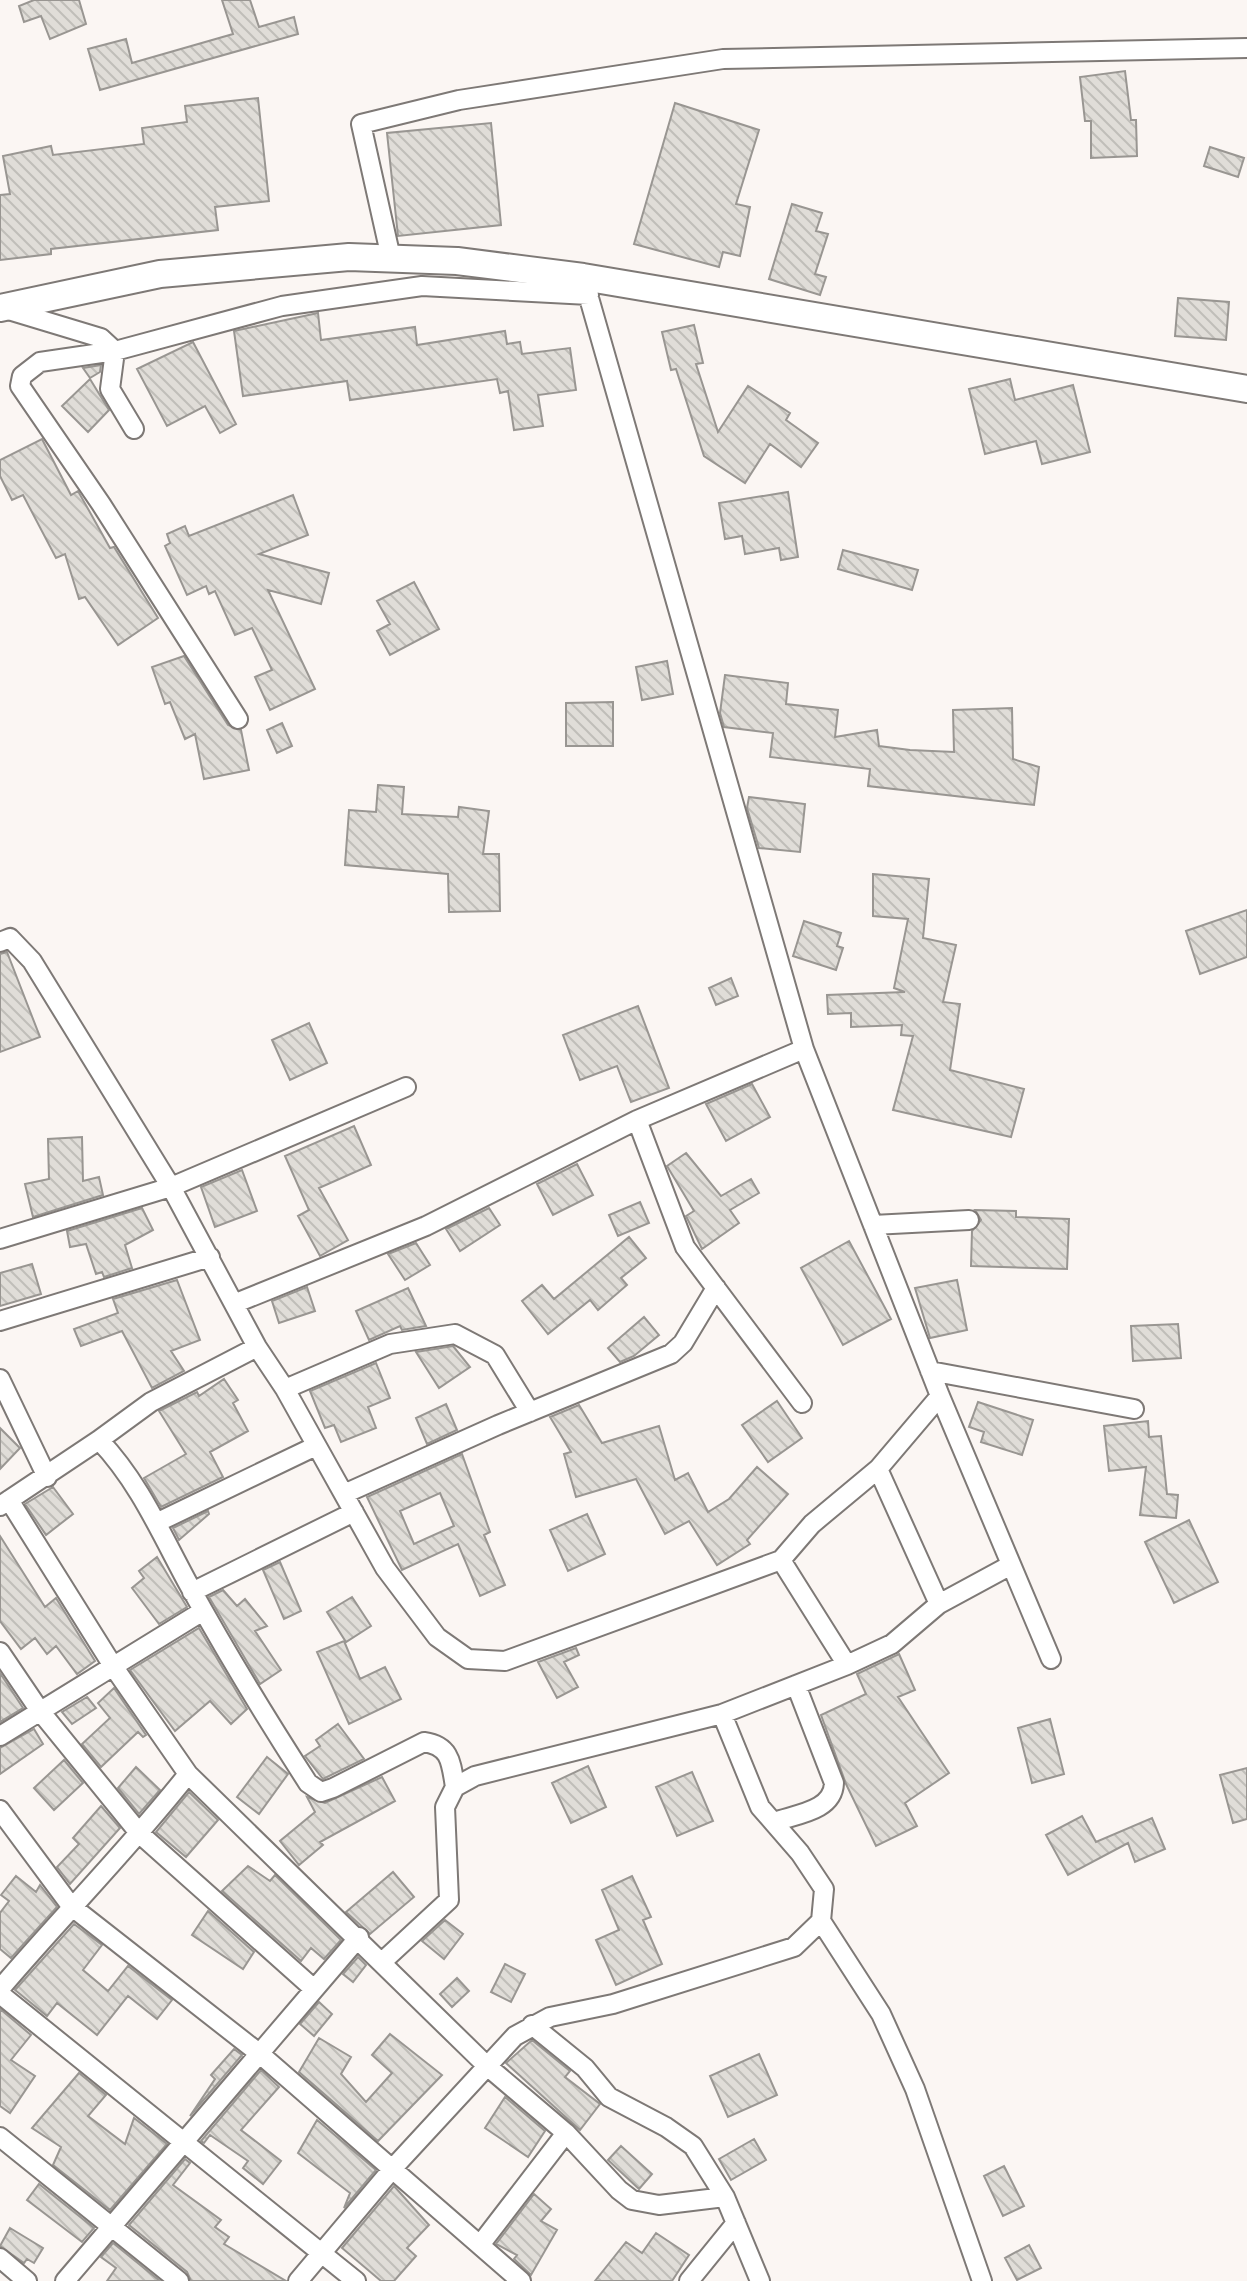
<svg xmlns="http://www.w3.org/2000/svg" width="1247" height="2281" font-family="Mulish,sans-serif">
  <defs>
    <pattern id="building-back-hatch" width="6" height="6" patternUnits="userSpaceOnUse" patternTransform="scale(2)"><rect width="6" height="6" fill="#e0ddd8"/><path d="M-1 5l2 2M0 0l6 6M5-1l2 2" fill="none" stroke="#c0beb9"/></pattern>
  </defs>
  <rect width="100%" height="100%" fill="#fbf6f3"/>
  <path fill="url(#building-back-hatch)" stroke="#999692" stroke-width="2" fill-rule="evenodd" d="M34 0H79L86 24 50 39 41 16 24 22 19 6Z
    M222 0H250L259 27 294 17 298 34 100 90 88 49 126 39 132 63 233 34Z
    M1125 71 1131 120H1136L1137 156 1091 158V121H1085L1080 77Z
    M258 98 269 201 215 207 218 230 51 249V254L0 260V195L10 194 3 156 51 146 53 155 144 144 142 128 187 122 185 106Z
    M675 103 759 130 736 204 750 207 740 256 723 252 719 267 634 244Z
    M491 123 501 225 398 236 387 133Z
    M1210 147 1244 158 1238 177 1204 166Z
    M792 204 822 213 816 231 828 234 815 274 826 277 820 295 769 279Z
    M1178 298 1229 302 1226 340 1175 336Z
    M318 313 321 340 415 327 417 345 505 331 507 344 520 342 522 354 570 348 576 390 538 395 543 426 514 430 508 391 500 393 497 379 350 400 347 381 243 396 234 331Z
    M694 325 703 363 696 364 718 432 748 386 790 413 786 420 818 443 801 467 770 444 745 483 704 456 676 369 671 370 662 332Z
    M193 342 236 424 220 433 205 406 167 426 137 369Z
    M101 365 100 372 90 378 83 368Z
    M90 379 109 410 88 432 62 406Z
    M1010 379 1015 400 1073 385 1090 452 1042 464 1036 441 985 454 969 389Z
    M42 439 71 495 78 491 110 548 114 547 158 618 118 645 85 597 79 599 65 554 56 558 23 495 12 500 0 476V460Z
    M788 492 798 557 781 560 779 548 745 554 742 536 725 539 719 503Z
    M293 495 308 535 259 554 329 573 321 604 268 590 315 689 270 710 255 677 272 670 252 628 235 635 215 591 209 594 206 586 187 595 165 546 170 543 167 534 185 526 189 536Z
    M843 550 918 570 912 590 838 569Z
    M414 582 439 629 390 655 377 631 390 624 377 601Z
    M184 656 228 725 241 730 249 770 204 779 195 734 185 739 170 702 165 704 152 667Z
    M667 661 673 694 642 700 636 667Z
    M725 675 788 683 786 704 838 710 835 737 877 730 879 746 910 750 954 752 953 710 1012 708 1013 759 1039 767 1034 805 868 786 870 769 770 757 773 733 724 727 720 713Z
    M613 702V746H566V703Z
    M282 723 292 746 277 753 267 730Z
    M378 785 404 787 402 814 458 817 459 807 489 811 483 854H499L500 911 449 912 448 874 345 865 349 810 376 812Z
    M749 797 805 804 800 852 759 848 747 808Z
    M873 874 929 879 923 938 956 945 943 1002 960 1004 950 1070 1024 1089 1011 1137 893 1110 913 1036 901 1035 902 1025 851 1027V1013L828 1014 827 995 905 992 894 988 908 919 873 916Z
    M1247 910V957L1200 974 1186 931Z
    M804 921 841 933 837 946 843 948 836 970 793 956Z
    M7 952 40 1037 0 1052V954Z
    M731 978 738 996 716 1005 709 988Z
    M638 1006 669 1088 631 1102 617 1066 580 1080 563 1035Z
    M309 1023 327 1063 290 1080 272 1040Z
    M752 1084 770 1117 726 1141 706 1104Z
    M354 1126 371 1165 319 1188 348 1240 320 1256 298 1216 309 1210 285 1156Z
    M82 1137 83 1181 99 1177 103 1195 33 1217 25 1184 49 1179 48 1139Z
    M686 1153 721 1196 751 1179 759 1193 730 1210 739 1223 702 1249 686 1216 694 1211 667 1166Z
    M577 1164 593 1195 553 1215 537 1184Z
    M242 1170 257 1211 215 1227 201 1187Z
    M640 1202 649 1223 618 1236 609 1215Z
    M142 1208 153 1230 125 1245 132 1268 104 1277 102 1272 96 1274 86 1244 70 1247 67 1231Z
    M489 1208 500 1225 460 1251 446 1229Z
    M975 1210 1016 1211V1217L1069 1219 1067 1269 971 1266 972 1231 981 1220Z
    M629 1237 646 1258 621 1278 627 1285 598 1310 590 1300 548 1334 522 1301 542 1285 554 1299Z
    M849 1241 891 1319 843 1345 801 1268Z
    M416 1243 430 1265 405 1280 388 1254Z
    M32 1264 41 1294 0 1306V1273Z
    M177 1280 200 1340 171 1351 184 1371 152 1388 122 1331 81 1346 74 1329 118 1313 113 1299Z
    M957 1280 967 1330 930 1338 915 1288Z
    M307 1287 315 1311 279 1323 272 1301Z
    M408 1288 426 1326 402 1330 400 1326 369 1340 356 1311Z
    M644 1317 659 1335 634 1356 620 1362 608 1348Z
    M1178 1324 1181 1358 1133 1361 1131 1326Z
    M453 1346 470 1367 439 1388 416 1352Z
    M376 1363 390 1398 368 1407 376 1428 341 1442 334 1425 325 1428 310 1391Z
    M224 1379 238 1400 233 1403 248 1431 210 1452 223 1477 161 1507 144 1478 186 1454 159 1411 197 1392 199 1396Z
    M777 1401 802 1438 768 1462 742 1425Z
    M978 1402 1033 1420 1022 1455 981 1442 984 1432 969 1427Z
    M446 1404 457 1430 427 1444 416 1418Z
    M579 1405 602 1443 659 1426 675 1480 688 1473 708 1512 729 1499 757 1467 788 1494 747 1540 750 1544 717 1565 689 1521 665 1534 636 1479 576 1497 564 1454 571 1452 550 1417Z
    M1148 1421 1149 1437 1161 1436 1167 1494 1178 1495 1176 1518 1140 1515 1146 1467 1109 1471 1104 1426Z
    M0 1428 20 1448 0 1469Z
    M462 1454 490 1532 484 1535 505 1585 480 1596 458 1544 402 1570 367 1497ZM440 1493 454 1526 414 1544 400 1511Z
    M53 1487 73 1514 46 1535 25 1504Z
    M208 1511 209 1514 179 1540 173 1528Z
    M587 1514 605 1554 568 1571 550 1530Z
    M1189 1520 1218 1582 1174 1603 1145 1542Z
    M0 1536 45 1607 56 1598 95 1661 77 1674 56 1646 47 1654 35 1638 21 1649 0 1621Z
    M157 1557 187 1607 159 1624 132 1588 144 1578 139 1571Z
    M280 1562 301 1611 284 1619 263 1570Z
    M223 1590 237 1606 245 1599 267 1626 255 1631 281 1670 260 1684 209 1597Z
    M352 1597 371 1626 346 1642 327 1612Z
    M199 1628 247 1709 231 1724 210 1701 175 1731 130 1670Z
    M344 1641 360 1679 385 1667 401 1699 349 1724 317 1652Z
    M576 1648 579 1655 564 1662 578 1687 557 1698 538 1662Z
    M899 1654 915 1690 898 1697 949 1773 905 1803 917 1826 876 1846 846 1784 821 1715 866 1694 857 1674Z
    M0 1673 23 1708 0 1722Z
    M114 1688 146 1735 143 1737 138 1732 101 1767 82 1744 110 1718 98 1703Z
    M87 1697 96 1708 72 1724 62 1712Z
    M1050 1719 1064 1774 1032 1783 1018 1728Z
    M338 1724 364 1759 323 1779 305 1756 320 1746 316 1740Z
    M34 1729 43 1744 0 1774V1748Z
    M267 1757 288 1774 259 1814 237 1797Z
    M64 1760 83 1783 54 1810 34 1788Z
    M588 1766 606 1807 571 1823 552 1783Z
    M136 1767 160 1790 139 1814 118 1788Z
    M1247 1768V1819L1233 1823 1220 1775Z
    M692 1772 713 1821 677 1836 656 1787Z
    M382 1777 395 1801 320 1842 323 1845 299 1865 280 1841 315 1812 307 1797 325 1803Z
    M189 1792 218 1820 186 1857 156 1832Z
    M101 1806 120 1828 70 1884 57 1867 79 1844 73 1838Z
    M1082 1816 1096 1842 1152 1818 1165 1849 1135 1862 1128 1843 1068 1875 1046 1835Z
    M248 1866 270 1881 275 1875 341 1940 324 1959 311 1948 301 1961 222 1891Z
    M393 1872 414 1897 370 1934 346 1912Z
    M16 1876 36 1892 40 1885 57 1907 11 1958 0 1949V1913L9 1901 1 1895Z
    M632 1876 651 1917 643 1920 662 1964 616 1985 596 1940 619 1930 602 1890Z
    M208 1911 254 1952 243 1969 192 1935Z
    M445 1920 463 1934 444 1959 422 1941Z
    M74 1924 102 1945 83 1970 108 1991 128 1966 172 2000 157 2019 128 1996 97 2035 57 2003 47 2016 15 1990Z
    M358 1957 366 1965 353 1982 343 1974Z
    M505 1964 525 1974 511 2002 491 1992Z
    M457 1978 469 1991 452 2007 440 1994Z
    M319 2002 332 2014 314 2036 300 2024Z
    M0 2009 31 2035 11 2060 35 2076 10 2113 0 2106Z
    M390 2034 442 2075 378 2141 299 2072 319 2038 351 2057 341 2074 366 2102 392 2073 372 2055Z
    M532 2040 570 2071 565 2077 600 2104 580 2130 506 2063Z
    M234 2049 242 2055 190 2116 215 2079 211 2075Z
    M759 2054 777 2095 728 2117 710 2076Z
    M261 2070 279 2087 241 2130 281 2161 263 2184 243 2168 248 2161 210 2135 204 2143 201 2141Z
    M79 2073 106 2095 88 2116 125 2144 134 2118 167 2144 110 2210 53 2165 61 2147 32 2128Z
    M505 2097 545 2131 528 2157 485 2128Z
    M317 2120 376 2170 344 2208 350 2193 298 2153Z
    M754 2139 766 2160 731 2180 719 2159Z
    M621 2146 652 2174 639 2189 608 2160Z
    M185 2159 190 2163 173 2185 221 2220 215 2227 229 2237 224 2244 286 2281H191L187 2272 129 2225Z
    M1004 2166 1024 2206 1003 2216 984 2176Z
    M39 2184 94 2228 82 2242 27 2200Z
    M394 2186 429 2225 407 2248 416 2256 394 2281H381L342 2248Z
    M534 2194 551 2209 541 2221 557 2230 531 2275 514 2259 517 2255 496 2244Z
    M10 2228 43 2248 34 2263 27 2259 24 2263 0 2246Z
    M656 2233 689 2255 672 2281H595L626 2242 642 2253Z
    M113 2243 160 2281H107L116 2268 101 2257Z
    M1029 2245 1041 2268 1017 2280 1005 2258Z"/>
  <g fill="none" stroke-linecap="round" stroke-linejoin="round">
    <defs>
      <path id="street" d="M391 258 361 124 459 100 723 59 1247 48
        M583 277 804 1049 940 1396 1051 1659
        M5 309 101 338 115 351 110 389 134 429
        M238 719 101 504 20 386 22 376 40 362 115 351 282 306 422 286 589 295
        M0 942 10 938 32 961 171 1187 257 1347 285 1389 385 1568 437 1637 468 1659 505 1661 781 1560 812 1524 878 1469 940 1396
        M637 1120 685 1247 802 1403
        M873 1225 969 1220
        M0 1239 171 1187 406 1087
        M236 1303 426 1226 637 1120 804 1049
        M0 1321 210 1257
        M930 1371 1134 1409
        M0 1379 47 1477
        M285 1389 390 1344 455 1334 495 1355 530 1412
        M99 1440 151 1402 257 1347
        M878 1469 939 1604
        M344 1494 498 1425 671 1354 683 1343 716 1288
        M9 1500 113 1666 188 1774 487 2066 566 2133 619 2190 632 2200 659 2205 725 2197
        M0 1506 99 1440C140 1483 162 1536 190 1587 227 1654 266 1718 308 1783L321 1792 333 1788 424 1742C451 1746 451 1763 455 1787
        M158 1522 316 1446
        M781 1560 847 1665
        M192 1592 354 1512
        M0 1652 40 1711 140 1834 314 1989
        M0 1736 203 1611
        M0 1810 71 1906 260 2054 521 2281
        M774 1822C797 1814 833 1811 834 1783L796 1685
        M821 1921 881 2014 915 2089 982 2281
        M382 1962 449 1900 445 1807 455 1787 475 1776 722 1714 847 1665 892 1644 939 1604 1011 1565
        M0 1989C62 1916 129 1849 188 1774
        M0 1994 356 2281
        M532 2025 585 2068 609 2097 666 2127 693 2146 725 2197 760 2281
        M0 2137 179 2281
        M480 2245 566 2133
        M0 2258 27 2281
        M65 2281 359 1937
        M298 2281 394 2167 515 2036 550 2017 613 2004 794 1947 821 1921 824 1889 800 1853 760 1807 722 1714
        M689 2281 736 2223"/>
      <path id="secondary" d="M0 308 160 274 349 257 457 261 583 277 1247 389"/>
    </defs>
    <use href="#street" stroke="#7e7976" stroke-width="22"/>
    <use href="#secondary" stroke="#7e7976" stroke-width="30"/>
    <use href="#street" stroke="#fff" stroke-width="18"/>
    <use href="#secondary" stroke="#fff" stroke-width="26"/>
  </g>
</svg>
